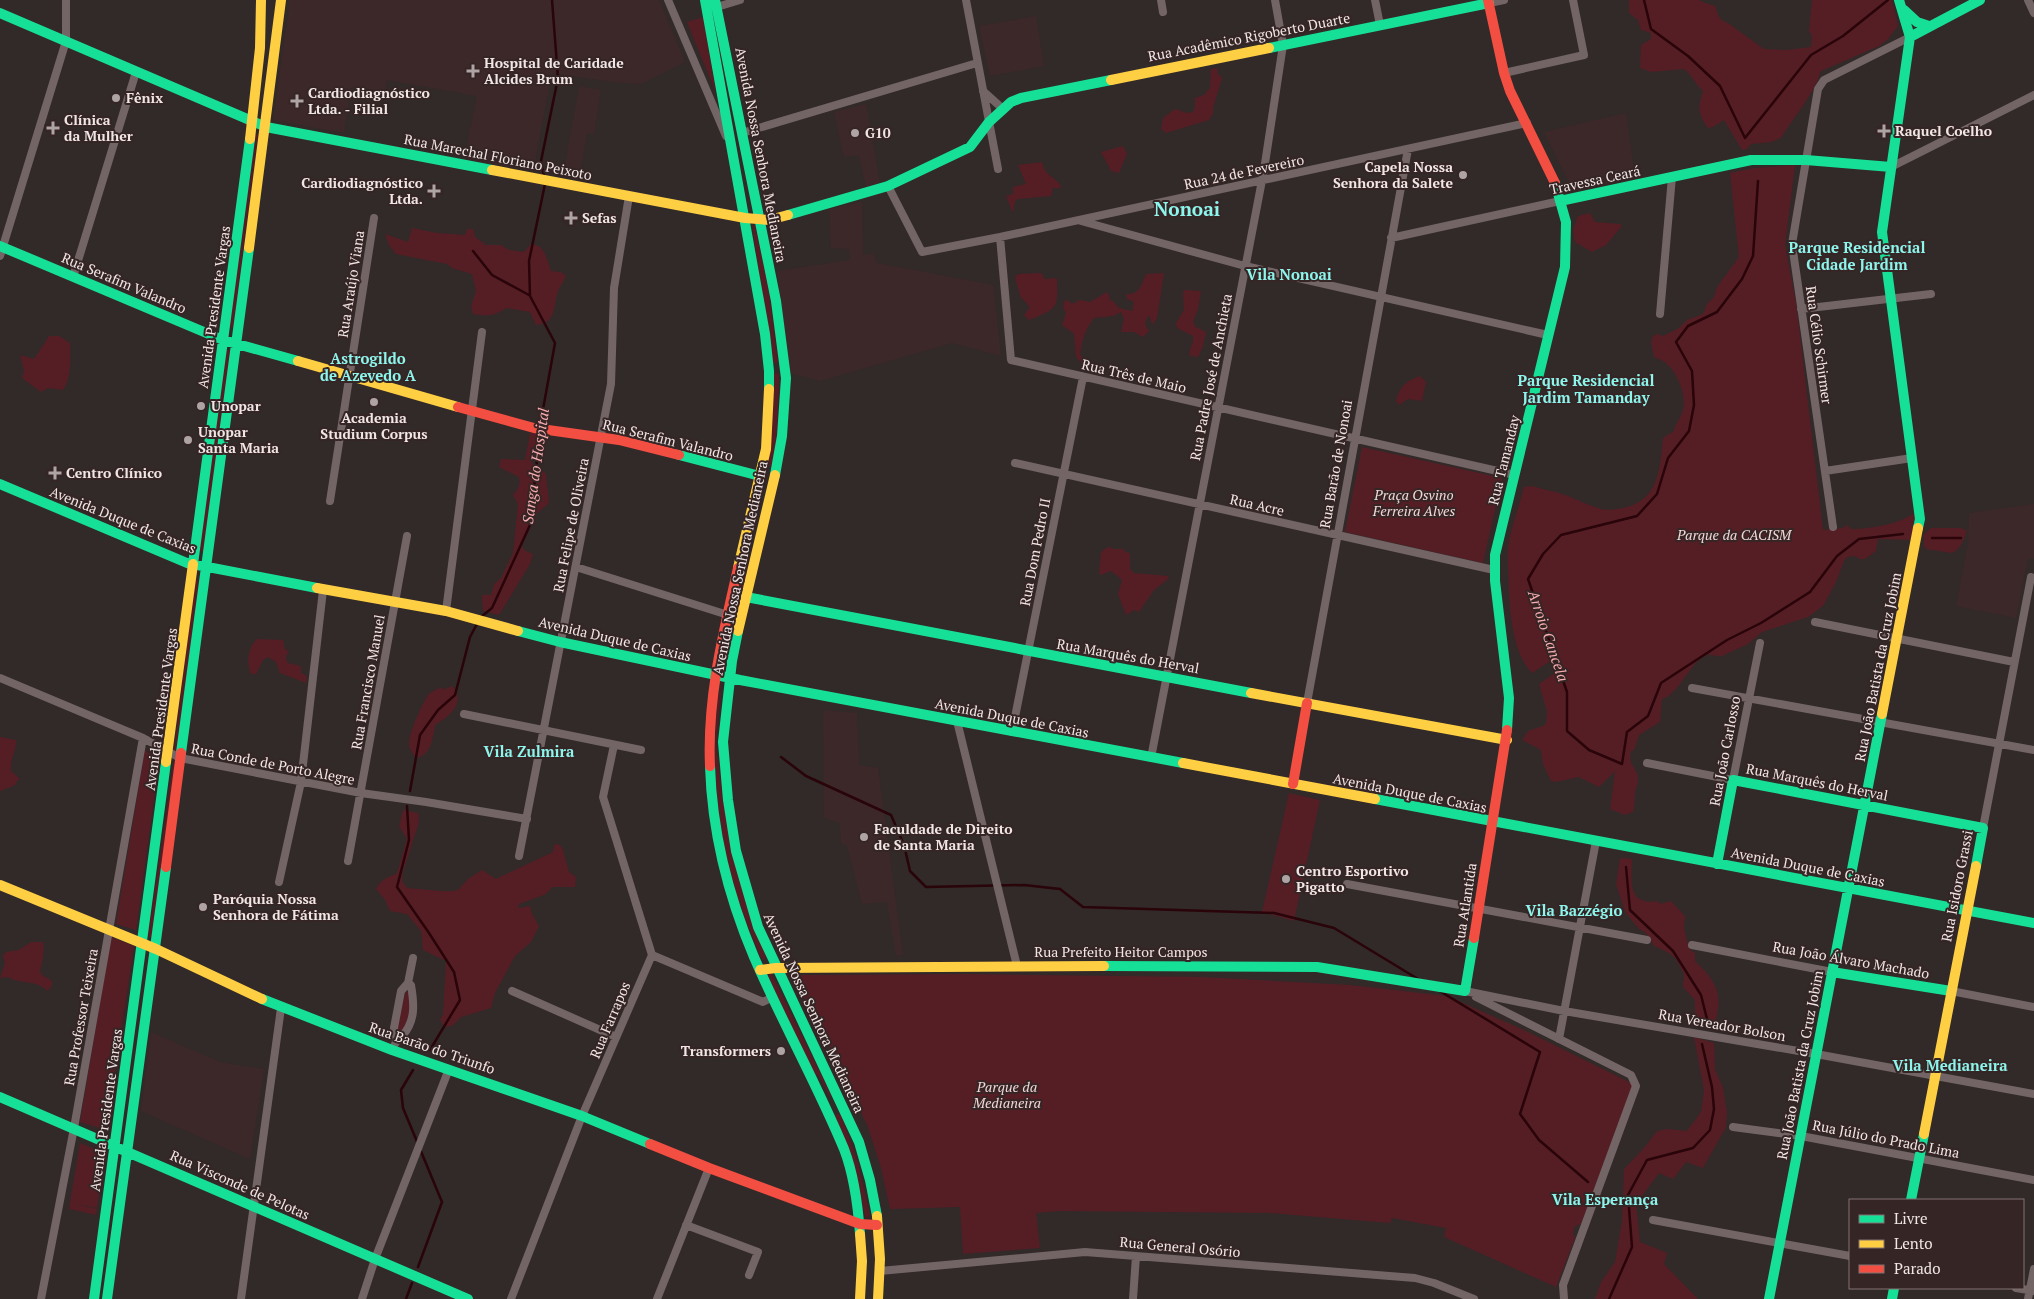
<svg xmlns="http://www.w3.org/2000/svg" width="2034" height="1299" font-family="'PT Serif',serif">
  <rect width="100%" height="100%" fill="#322929"/>
  <path fill="#3d2829" d="M290 0H659L685 62 641 84 612 82 552 73 533 171 464 159 477 96 387 80 385 91 351 87 344 133 273 120Z
    M1036 16 1044 66 990 76 979 26Z
    M579 86 601 90 594 134 587 133 580 172 576 171 575 178 563 176Z
    M866 104 880 183 866 187 859 155 844 157 834 112Z
    M1626 113 1635 178 1573 191 1544 132Z
    M862 202 863 255 873 253 877 263 993 285 1001 356 952 343 820 381 790 373 777 271 850 260 849 249 831 248 829 209Z
    M2034 504V559L2028 558 2016 618 1956 606 1968 543 1969 513Z
    M823 710 857 713 859 765 878 768 903 955 896 956 887 902 862 904 847 846 841 843 840 823 824 818Z
    M151 1032 220 1062 264 1069 250 1159 141 1111Z"/>
  <path fill="#551e25" d="M1629 0H1699L1705 3 1715 6C1718 14 1718 20 1728 23L1764 49 1787 50 1811 47 1812 36 1809 31 1812 0H1892L1898 26 1888 39 1879 46 1821 71C1816 87 1805 103 1795 117 1790 125 1786 128 1782 137L1772 142 1751 144 1747 149 1742 150 1724 120 1713 127 1708 128C1697 112 1698 108 1703 91 1695 84 1692 75 1684 69L1651 72 1640 68 1641 45 1651 39V33L1641 30 1638 20 1629 13Z
    M703 17 716 93 687 22Z
    M1217 68 1218 74 1222 78 1213 108V113L1209 120 1166 133 1161 129 1163 118 1175 109 1187 113 1193 112 1195 107V98L1204 95 1210 88 1211 69Z
    M254 134 258 135 233 328 229 327Z
    M1123 146 1127 154 1119 173 1111 171 1101 152Z
    M1042 162C1045 177 1056 176 1062 188H1053L1051 196 1018 199 1015 201 1013 213 1006 196 1013 194V187L1026 184 1018 165Z
    M1795 165 1785 245 1796 303 1823 530 1843 528 1847 525 1851 529C1871 529 1899 524 1915 513L1917 517 1910 540 1878 539 1876 551 1865 559H1859L1856 556 1847 557 1844 561 1836 582 1823 606 1808 617 1762 632 1748 644 1722 656C1716 657 1712 654 1707 655 1690 661 1679 695 1662 699L1660 722 1639 735 1634 750 1631 751C1627 766 1639 768 1638 781 1638 784 1636 788 1635 792 1634 799 1635 805 1633 812L1625 815 1610 809 1615 771 1599 787 1579 777 1556 782 1551 781 1543 764 1541 750 1522 740 1528 731 1543 726 1546 723 1547 712 1539 684 1559 670 1555 658 1532 673C1510 651 1509 600 1508 570 1508 563 1507 554 1508 547 1511 527 1519 507 1524 487 1533 485 1537 488 1546 490 1567 493 1581 503 1601 509 1608 511 1616 509 1623 508 1659 501 1660 468 1663 438L1674 431C1676 423 1679 420 1682 413 1688 399 1678 374 1668 365 1664 361 1658 359 1654 357L1651 342 1653 336 1657 334 1663 336 1679 328 1687 320 1703 314 1707 304 1714 297 1717 287 1739 257 1730 173 1755 168Z
    M1590 213 1595 222 1620 224 1622 226 1606 245 1592 252 1575 242 1573 230 1578 216Z
    M752 225H755L769 292 778 363H772Z
    M412 228 437 233 465 235 467 229H473L475 237 486 245H501L509 250 524 252 531 244C545 245 547 259 551 271L561 272 566 276C564 281 560 286 558 291 553 307 557 323 536 325L530 312 506 308C493 317 487 316 473 314L471 306 476 291 472 274 452 268 447 264 396 254 389 245 385 234 408 242Z
    M1041 273 1045 279 1057 278C1058 309 1058 308 1029 320L1024 315 1030 307 1020 296C1019 288 1016 284 1015 277L1018 274Z
    M1164 273 1157 318 1152 325 1150 317 1148 316 1145 324 1149 331 1143 337 1134 332H1121L1124 319 1121 312 1113 316 1094 318C1085 329 1082 341 1080 355L1087 362 1083 364 1076 357 1074 334 1062 325 1066 313 1063 308 1064 301 1067 300 1072 304 1080 300 1090 302 1107 292 1109 295 1110 300 1114 302 1119 308 1132 311 1134 302 1127 299 1126 294C1140 295 1141 285 1146 274Z
    M1184 290 1201 291 1198 309 1193 322 1196 327 1206 332 1203 346 1198 357 1190 356C1188 350 1194 344 1193 336L1177 328 1176 323 1184 310 1183 293Z
    M49 336H59L70 343C70 358 72 377 63 390L48 388 41 392 22 378 24 371 20 355 34 359Z
    M226 350H230L203 552 199 551Z
    M773 373 779 374C778 392 779 456 770 467L768 466Z
    M1420 376 1426 382 1422 401 1408 399 1399 405 1396 401C1400 386 1406 381 1420 376Z
    M542 431C540 443 533 451 532 463L546 474 549 503 536 514 522 546 524 550 533 554 530 564 499 615 483 611 482 595H491L494 584 501 578 513 553 518 504 513 495C518 489 521 484 519 477L499 467 501 459 525 460 530 433Z
    M1362 447 1502 478 1483 563 1345 532Z
    M763 485 764 489 746 563 748 566 728 654 725 653Z
    M1931 528H1961L1967 531C1964 539 1961 549 1952 553L1926 549 1924 546V534Z
    M1108 547 1114 549H1124L1125 552 1130 553V569L1134 573 1169 576 1167 580 1154 590 1139 612 1134 610 1126 615 1118 594 1122 580 1111 571 1101 575 1099 573 1101 552Z
    M195 579 199 580 177 751 174 750Z
    M257 639 283 640 285 649 289 651C286 655 285 658 288 663L301 666V673L307 676 306 683 280 673 276 662 268 657 263 660 256 674H251C246 663 248 647 257 639Z
    M452 686C467 702 449 717 435 725 433 739 431 755 416 758 413 754 409 749 409 744 408 735 423 701 429 694 433 690 438 689 443 687V690Z
    M719 693H721L716 744 723 801 766 957 764 960 761 958C754 940 746 923 740 905 717 838 710 762 719 693Z
    M0 737 16 740C16 753 10 757 11 771L20 779 17 781 15 785 0 791Z
    M145 750 159 761 136 930 116 924Z
    M173 764H176L152 937H148Z
    M1289 793 1320 800 1294 921 1262 912Z
    M403 810 418 813 419 822 403 872 402 881 407 888 441 891H454L459 889 468 879 482 870 496 879 553 852 554 845 558 844 562 847 569 872 576 877 575 887H552L546 894 519 904 518 908 530 906 532 914 539 926 531 942 515 956 495 993 491 1008 461 1017 452 1026 444 1027 440 1019 443 1015 446 961 423 950 421 931 407 914 390 911 385 900 376 889C380 880 388 877 396 874L398 870 407 839 399 826Z
    M1620 858 1632 859C1632 880 1626 906 1658 901L1660 904 1671 901 1685 916 1684 928 1689 949 1695 953V961C1719 984 1723 995 1714 1027L1695 1026V1000L1683 987 1684 974 1676 959 1669 953 1654 946 1646 933 1639 929 1625 912 1616 884Z
    M111 937 134 946 106 1130 80 1122Z
    M31 942H43C45 950 42 963 40 971L42 975 52 981V985L48 991C45 989 44 987 41 986 31 981 17 983 8 977L0 978 5 963 3 956 6 952 19 950Z
    M771 973 831 1095 830 1097 818 1075 814 1074 767 974Z
    M967 974 1202 977 1350 985 1447 996 1524 1030 1633 1084 1581 1224 1575 1226 1573 1233 1575 1238 1556 1287 1444 1237 1446 1228 1392 1218 1390 1223 1271 1213 1060 1211 1036 1213 1040 1248 963 1254 960 1207 890 1209 881 1168 868 1127 809 1002 804 998 801 975Z
    M406 991 409 993C410 1006 412 1025 400 1033H398L397 1025Z
    M1694 1037 1714 1043 1715 1069 1723 1088 1727 1112 1726 1127 1703 1168 1686 1162 1673 1179 1659 1173 1636 1204 1640 1242 1667 1253 1664 1264 1698 1299H1595L1601 1282 1615 1262 1622 1221 1624 1169 1644 1148 1657 1131 1667 1129 1687 1131 1701 1112 1704 1090Z
    M837 1113 841 1115 858 1163 870 1215 868 1218 865 1216C858 1181 848 1150 835 1117Z
    M80 1143 105 1153 97 1208 73 1203 97 1209 96 1215 69 1209Z"/>
  <g fill="none" stroke-linecap="round" stroke-linejoin="round">
    <path stroke="#290409" stroke-width="2.5" d="M1644 0 1651 29 1688 56 1720 86 1745 138 1811 55 1843 36 1888 0
      M544 176 541 161 558 78 552 0
      M1758 181 1753 256 1742 279 1717 312 1688 326 1676 342 1692 371 1694 405 1689 431 1668 458 1657 494 1637 516 1561 535 1543 554 1528 579 1567 692V731L1589 750 1622 764 1627 732 1648 716 1661 683 1727 640 1761 623 1810 592 1837 556 1859 539 1903 534
      M473 251 492 275 529 295
      M540 426 555 343 530 296 529 261 545 184
      M1932 538H1961
      M481 617 492 608 530 525 540 432
      M781 757 806 776 891 815 904 845 910 871 926 887 1024 885 1060 889 1083 907 1274 913 1334 928 1418 979
      M410 791 420 735 438 710 455 695 470 637 478 622
      M407 806 409 840 397 887 429 933 454 972 460 1000 430 1050
      M1626 867 1630 910 1673 951 1701 995 1707 1019
      M1438 990 1540 1052 1520 1114 1539 1140 1588 1182
      M413 1070 401 1090 403 1108 418 1144
      M418 1267 442 1202 420 1149
      M406 1299 412 1283
      M1609 1299 1632 1247 1628 1195 1647 1160 1693 1148 1710 1130 1714 1109 1712 1087 1702 1044"/>
    <path stroke="#736565" stroke-width="8" d="M668 0 726 136
      M966 0 998 169
      M1161 0 1163 12
      M1375 0 1380 25
      M2028 0 2034 13
      M1489 3 1504 0
      M717 7 740 0
      M1504 73 1584 55 1573 0
      M983 91 1003 109
      M742 133 977 63
      M1891 167 2034 95
      M888 186 922 252 1000 237 1527 123
      M1081 221 1245 266 1548 335
      M1000 237 1011 360 1515 475
      M1391 238 1560 201
      M0 256 66 41V0
      M73 277 136 72
      M1801 309 1931 294
      M1660 314 1672 177
      M1015 463 1494 570
      M1825 471 1912 458
      M330 501 374 218
      M1833 527 1792 244 1818 89 1824 80 1910 37
      M576 567 728 615
      M446 611 482 332
      M1815 622 2014 662
      M0 678 143 738 180 758 361 793 426 802 527 819
      M1692 688 2034 750
      M1307 703 1408 149
      M464 714 641 750
      M957 721 1017 966
      M1012 732 1083 377
      M1151 758 1264 170 1283 45 1275 0
      M1647 763 1733 780 1760 643
      M1983 828 2031 577
      M519 856 611 384 614 288 629 196
      M348 861 407 536
      M279 882 301 782 323 590
      M1347 884 1647 940
      M1692 945 1832 972
      M652 955 763 1002 773 997
      M512 991 616 1037
      M1465 991 1564 1011 1816 1054 2034 1094
      M1951 991 2034 1007
      M1476 997 1631 1075 1636 1086 1563 1285 1564 1299
      M1559 1039 1596 841
      M396 1041 394 1028 401 991 408 983 413 958
      M395 1044C397 1040 400 1038 403 1035 416 1020 414 1003 411 985L408 983
      M1733 1127 1801 1136 2034 1180
      M1653 1220 1850 1256
      M686 1225 758 1252 749 1275
      M880 1271 1085 1252 1415 1278 1434 1283 1474 1299
      M2016 1288 2034 1291
      M41 1299 74 1128 143 738
      M241 1299 281 1008
      M362 1299 375 1259 449 1069
      M511 1299 582 1116 652 955 603 797 614 745
      M657 1299 709 1168
      M1133 1299 1136 1256
      M2028 1299 2034 1269"/>
    <path stroke="#16e098" stroke-width="10" d="M705 0 765 334 769 371V389
      M715 0 776 301 786 378 782 436 775 475
      M1899 0 1910 37 1882 232 1920 519 1918 528
      M1904 10 1917 22 1929 26
      M0 13 266 127 492 170
      M1910 37 1980 0
      M1269 48 1489 3
      M1560 201 1751 160H1806L1891 167
      M788 215 888 186 970 147 989 122 1011 102 1021 98 1111 80
      M0 246 223 340 298 361
      M679 455 760 476
      M0 484 187 563 317 588
      M193 564 250 139
      M746 597 1251 693
      M518 631 560 642 740 680 1183 763
      M738 631 732 661 723 742 728 800 736 851 758 927 859 1142 870 1180 877 1216
      M1507 730 1509 698 1495 581V555L1565 267 1566 222 1555 183
      M181 753 249 248
      M710 766C712 831 729 898 754 957 782 1022 817 1084 844 1149 854 1175 858 1206 860 1234
      M1375 799 2034 923
      M1717 864 1733 780 1983 828 1976 866
      M1104 966 1317 967 1465 991 1474 938
      M1832 972 1951 991
      M262 999 392 1050 582 1116 650 1144
      M0 1097 468 1299
      M1911 1200 1924 1134
      M94 1299 166 762
      M107 1299 166 867
      M1769 1299 1882 714
      M1892 1299 1894 1288"/>
    <path stroke="#ffcf43" stroke-width="10" d="M1111 80 1269 48
      M250 139 260 48 261 0
      M492 170 745 218 769 220 788 215
      M249 248 281 0
      M298 361 458 407
      M738 568 766 449 769 389
      M317 588 446 611 518 631
      M738 631 775 475
      M1251 693 1507 740
      M1882 714 1918 528
      M166 762 193 564
      M1183 763 1375 799
      M0 885 156 949 262 999
      M760 970 776 968 1104 966
      M1924 1134 1976 866
      M877 1216 880 1259 878 1299
      M860 1299 862 1261 860 1234"/>
    <path stroke="#f24e42" stroke-width="10" d="M1488 0 1504 73 1510 91 1555 183
      M458 407 534 428 619 440 679 455
      M710 766C707 698 723 634 738 568
      M1293 784 1307 703
      M166 867 181 753
      M1474 938 1507 730
      M650 1144 709 1168 860 1224 877 1225"/>
  </g>
  <g fill="#aea4a4" stroke="#362525" stroke-width="2">
    <path d="M470.5 63.5h5v5h5v5h-5v5h-5v-5h-5v-5h5z"/>
    <circle cx="116" cy="98" r="5"/>
    <path d="M294.5 93.5h5v5h5v5h-5v5h-5v-5h-5v-5h5z"/>
    <path d="M50.5 120.5h5v5h5v5h-5v5h-5v-5h-5v-5h5z"/>
    <path d="M1881.5 123.5h5v5h5v5h-5v5h-5v-5h-5v-5h5z"/>
    <circle cx="855" cy="133" r="5"/>
    <circle cx="1463" cy="175" r="5"/>
    <path d="M431.5 183.5h5v5h5v5h-5v5h-5v-5h-5v-5h5z"/>
    <path d="M568.5 210.5h5v5h5v5h-5v5h-5v-5h-5v-5h5z"/>
    <circle cx="374" cy="402" r="5"/>
    <circle cx="201" cy="406" r="5"/>
    <circle cx="188" cy="440" r="5"/>
    <path d="M52.5 465.5h5v5h5v5h-5v5h-5v-5h-5v-5h5z"/>
    <circle cx="864" cy="837" r="5"/>
    <circle cx="1286" cy="879" r="5"/>
    <circle cx="203" cy="907" r="5"/>
    <circle cx="781" cy="1051" r="5"/>
  </g>
  <g text-anchor="middle" stroke-width="4" stroke-linejoin="round" paint-order="stroke">
    <g font-size="14" fill="#f1e6e6" stroke="#362525">
      <text transform="translate(1249 37) rotate(-11)" y="5">Rua Acadêmico Rigoberto Duarte</text>
      <text transform="translate(761 155) rotate(79)" y="5">Avenida Nossa Senhora Medianeira</text>
      <text transform="translate(498 157) rotate(11)" y="5">Rua Marechal Floriano Peixoto</text>
      <text transform="translate(1244 172) rotate(-12)" y="5">Rua 24 de Fevereiro</text>
      <text transform="translate(1595 180) rotate(-12)" y="5">Travessa Ceará</text>
      <text transform="translate(124 283) rotate(23)" y="5">Rua Serafim Valandro</text>
      <text transform="translate(351 284) rotate(-81)" y="5">Rua Araújo Viana</text>
      <text transform="translate(214 307) rotate(-82)" y="5">Avenida Presidente Vargas</text>
      <text transform="translate(1819 345) rotate(82)" y="5">Rua Célio Schirmer</text>
      <text transform="translate(1134 376) rotate(13)" y="5">Rua Três de Maio</text>
      <text transform="translate(1211 377) rotate(-79)" y="5">Rua Padre José de Anchieta</text>
      <text transform="translate(668 440) rotate(14)" y="5">Rua Serafim Valandro</text>
      <text transform="translate(1504 460) rotate(-76)" y="5">Rua Tamanday</text>
      <text transform="translate(1336 464) rotate(-80)" y="5">Rua Barão de Nonoai</text>
      <text transform="translate(1257 505) rotate(13)" y="5">Rua Acre</text>
      <text transform="translate(123 520) rotate(22)" y="5">Avenida Duque de Caxias</text>
      <text transform="translate(571 525) rotate(-79)" y="5">Rua Felipe de Oliveira</text>
      <text transform="translate(1035 552) rotate(-79)" y="5">Rua Dom Pedro II</text>
      <text transform="translate(740 568) rotate(-78)" y="5">Avenida Nossa Senhora Medianeira</text>
      <text transform="translate(615 639) rotate(13)" y="5">Avenida Duque de Caxias</text>
      <text transform="translate(1128 656) rotate(10)" y="5">Rua Marquês do Herval</text>
      <text transform="translate(1878 667) rotate(-79)" y="5">Rua João Batista da Cruz Jobim</text>
      <text transform="translate(368 682) rotate(-80)" y="5">Rua Francisco Manuel</text>
      <text transform="translate(161 709) rotate(-82)" y="5">Avenida Presidente Vargas</text>
      <text transform="translate(1012 718) rotate(11)" y="5">Avenida Duque de Caxias</text>
      <text transform="translate(1725 751) rotate(-79)" y="5">Rua João Carlosso</text>
      <text transform="translate(273 764) rotate(11)" y="5">Rua Conde de Porto Alegre</text>
      <text transform="translate(1817 782) rotate(11)" y="5">Rua Marquês do Herval</text>
      <text transform="translate(1410 793) rotate(11)" y="5">Avenida Duque de Caxias</text>
      <text transform="translate(1808 867) rotate(11)" y="5">Avenida Duque de Caxias</text>
      <text transform="translate(1957 886) rotate(-79)" y="5">Rua Isidoro Grassi</text>
      <text transform="translate(1465 905) rotate(-81)" y="5">Rua Atlantida</text>
      <text x="1121" y="957">Rua Prefeito Heitor Campos</text>
      <text transform="translate(1851 960) rotate(10)" y="5">Rua João Álvaro Machado</text>
      <text transform="translate(814 1013) rotate(65)" y="5">Avenida Nossa Senhora Medianeira</text>
      <text transform="translate(81 1017) rotate(-80)" y="5">Rua Professor Teixeira</text>
      <text transform="translate(610 1020) rotate(-67)" y="5">Rua Farrapos</text>
      <text transform="translate(1722 1025) rotate(10)" y="5">Rua Vereador Bolson</text>
      <text transform="translate(432 1048) rotate(19)" y="5">Rua Barão do Triunfo</text>
      <text transform="translate(1800 1065) rotate(-79)" y="5">Rua João Batista da Cruz Jobim</text>
      <text transform="translate(106 1110) rotate(-82)" y="5">Avenida Presidente Vargas</text>
      <text transform="translate(1886 1139) rotate(11)" y="5">Rua Júlio do Prado Lima</text>
      <text transform="translate(240 1185) rotate(24)" y="5">Rua Visconde de Pelotas</text>
      <text transform="translate(1180 1247) rotate(5)" y="5">Rua General Osório</text>
    </g>
    <g font-size="14" font-weight="bold" fill="#f1e6e6" stroke="#362525" text-anchor="start">
      <text x="484" y="68">Hospital de Caridade<tspan x="484" dy="16">Alcides Brum</tspan></text>
      <text x="308" y="98">Cardiodiagnóstico<tspan x="308" dy="16">Ltda. - Filial</tspan></text>
      <text x="126" y="103">Fênix</text>
      <text x="64" y="125">Clínica<tspan x="64" dy="16">da Mulher</tspan></text>
      <text x="1895" y="136">Raquel Coelho</text>
      <text x="865" y="138">G10</text>
      <text x="1453" y="172" text-anchor="end">Capela Nossa<tspan x="1453" dy="16">Senhora da Salete</tspan></text>
      <text x="423" y="188" text-anchor="end">Cardiodiagnóstico<tspan x="423" dy="16">Ltda.</tspan></text>
      <text x="582" y="223">Sefas</text>
      <text x="211" y="411">Unopar</text>
      <text x="374" y="423" text-anchor="middle">Academia<tspan x="374" dy="16">Studium Corpus</tspan></text>
      <text x="198" y="437">Unopar<tspan x="198" dy="16">Santa Maria</tspan></text>
      <text x="66" y="478">Centro Clínico</text>
      <text x="874" y="834">Faculdade de Direito<tspan x="874" dy="16">de Santa Maria</tspan></text>
      <text x="1296" y="876">Centro Esportivo<tspan x="1296" dy="16">Pigatto</tspan></text>
      <text x="213" y="904">Paróquia Nossa<tspan x="213" dy="16">Senhora de Fátima</tspan></text>
      <text x="771" y="1056" text-anchor="end">Transformers</text>
    </g>
    <g font-size="14" font-style="italic" fill="#f2d7d7" stroke="#362525">
      <text x="1414" y="500">Praça Osvino<tspan x="1414" dy="16">Ferreira Alves</tspan></text>
      <text x="1734" y="540">Parque da CACISM</text>
      <text x="1007" y="1092">Parque da<tspan x="1007" dy="16">Medianeira</tspan></text>
    </g>
    <g font-size="15" font-weight="bold" fill="#8cf6ed" stroke="#362525">
      <text x="1857" y="253">Parque Residencial<tspan x="1857" dy="17">Cidade Jardim</tspan></text>
      <text x="1289" y="280">Vila Nonoai</text>
      <text x="368" y="364">Astrogildo<tspan x="368" dy="17">de Azevedo A</tspan></text>
      <text x="1586" y="386">Parque Residencial<tspan x="1586" dy="17">Jardim Tamanday</tspan></text>
      <text x="529" y="757">Vila Zulmira</text>
      <text x="1574" y="916">Vila Bazzégio</text>
      <text x="1950" y="1071">Vila Medianeira</text>
      <text x="1605" y="1205">Vila Esperança</text>
    </g>
    <g font-size="15" font-style="italic" fill="#f7acaf" stroke="#362525">
      <text transform="translate(536 466) rotate(-82)" y="5">Sanga do Hospital</text>
      <text transform="translate(1548 636) rotate(71)" y="5">Arroio Cancela</text>
    </g>
    <g font-size="19" font-weight="bold" fill="#8cf6ed" stroke="#362525">
      <text x="1187" y="216">Nonoai</text>
    </g>
  </g>
  <rect x="1849" y="1199" width="175" height="90" fill="#362525" stroke="#817272"/>
  <rect x="1859" y="1215" width="25" height="8" fill="#16e098" stroke="#817272"/>
  <text x="1894" y="1224" font-size="15" fill="#f1e6e6">Livre</text>
  <rect x="1859" y="1240" width="25" height="8" fill="#ffcf43" stroke="#817272"/>
  <text x="1894" y="1249" font-size="15" fill="#f1e6e6">Lento</text>
  <rect x="1859" y="1265" width="25" height="8" fill="#f24e42" stroke="#817272"/>
  <text x="1894" y="1274" font-size="15" fill="#f1e6e6">Parado</text>
</svg>
